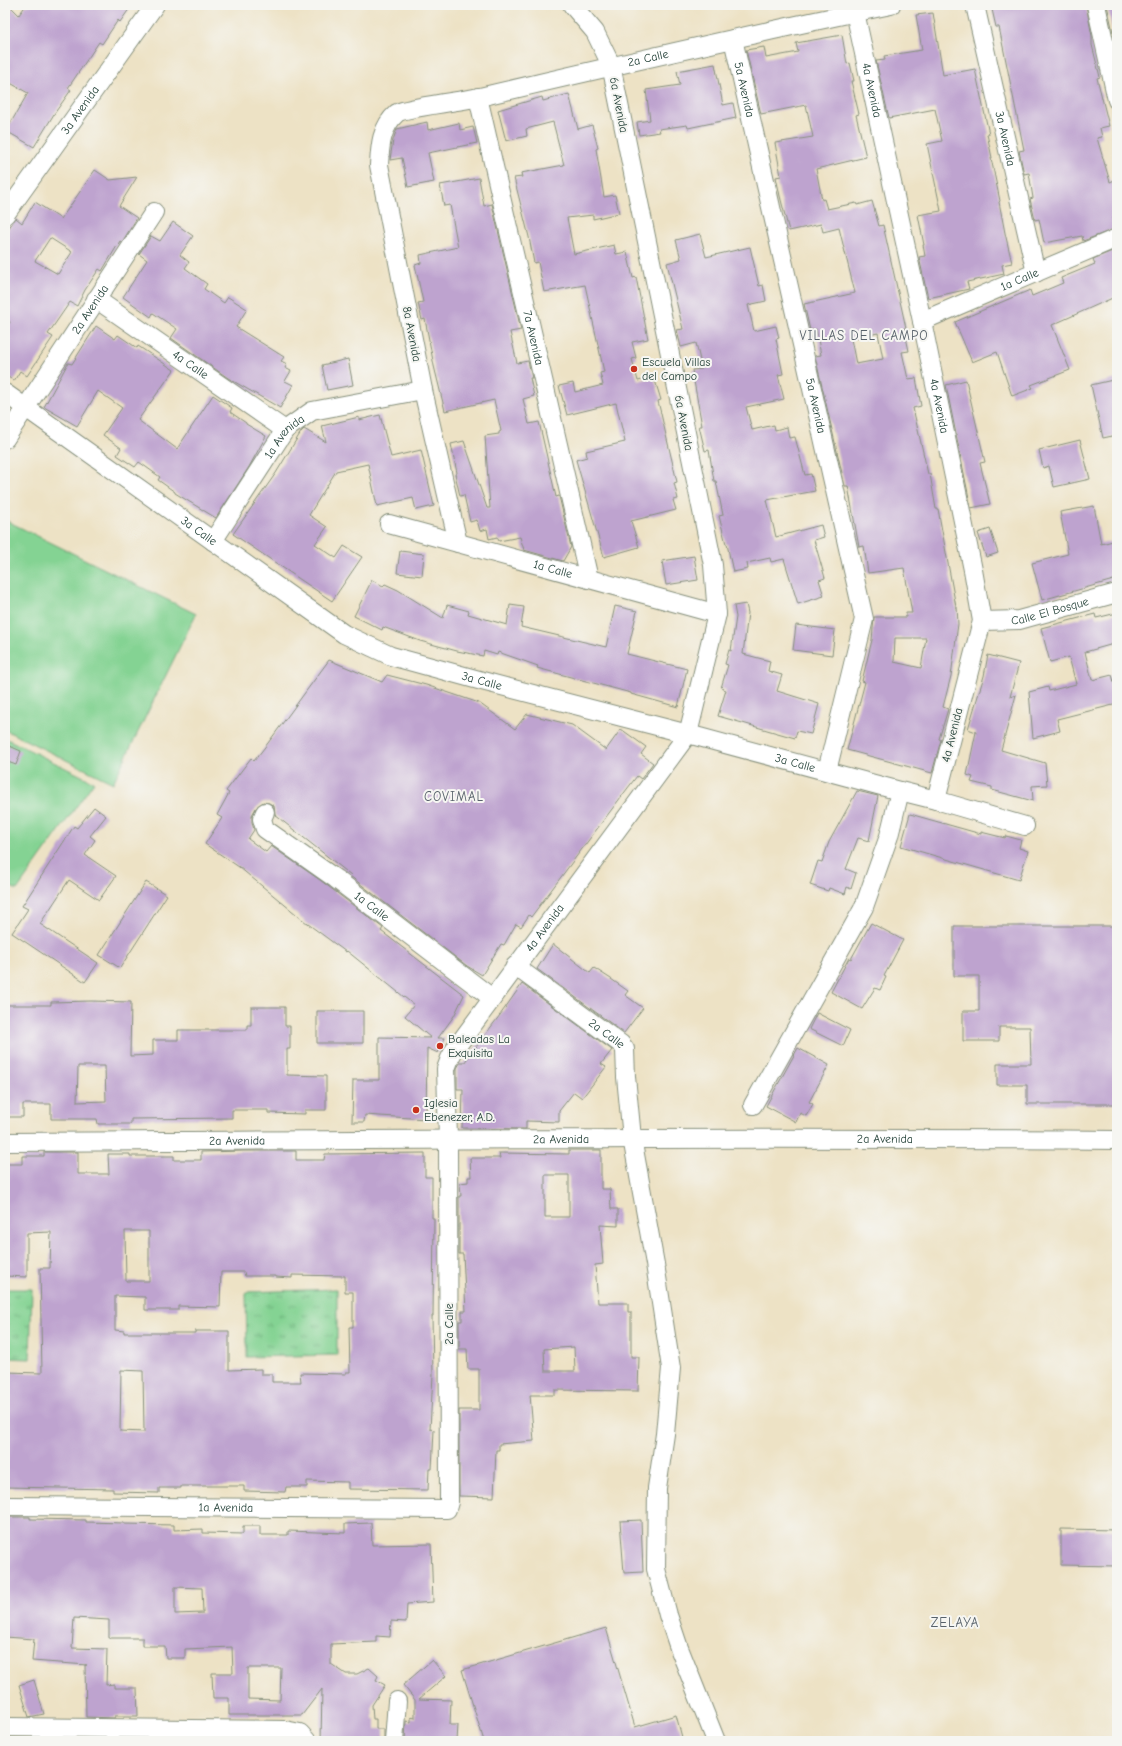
<svg xmlns="http://www.w3.org/2000/svg" width="1122" height="1746" font-family="'Comic Neue',sans-serif">
  <defs>
    <pattern id="park-tufts" width="24" height="20" patternUnits="userSpaceOnUse"><rect width="24" height="20" fill="#84d393"/><path d="M3 7l-1-3M5 7V3M7 7l1-3M15 17l-1-3M17 17v-4M19 17l1-3" fill="none" stroke="#6bac79"/></pattern>
  </defs>
  <rect width="100%" height="100%" fill="#f6f6f2"/>
  <filter id="ink" filterUnits="userSpaceOnUse"><feTurbulence type="fractalNoise" baseFrequency=".025" numOctaves="2"/><feDisplacementMap in="SourceGraphic" scale="8" xChannelSelector="R" yChannelSelector="G"/><feConvolveMatrix kernelMatrix="1 2 1 2 8 2 1 2 1" color-interpolation-filters="sRGB"/></filter>
  <filter id="wash" filterUnits="userSpaceOnUse"><feTurbulence type="fractalNoise" baseFrequency=".012" numOctaves="4" result="noise"/><feDisplacementMap in="SourceGraphic" scale="16" xChannelSelector="R" yChannelSelector="G"/><feGaussianBlur stdDeviation="0.9" result="paint"/><feColorMatrix in="noise" values="0 0 0 0 0 0 0 0 0 0 0 0 0 0 0 0 0 1.4 0 .05"/><feComposite in="paint" operator="in"/></filter>
  <g filter="url(#wash)">
    <rect width="100%" height="100%" fill="#ede2c5"/>
    <path fill="#84d393" stroke="#528864" d="M5 520 196 614 113 783 5 730Z
      M5 738 94 782 17 890 5 884Z"/>
    <path fill="url(#park-tufts)" stroke="#528864" d="M5 1289H32L30 1359 5 1358Z
      M337 1289V1355L247 1357 246 1292Z"/>
    <g id="blocks">
      <path fill="#bea3cf" fill-rule="evenodd" d="M5 5H9L19 15 26 5H132L120 22 118 20 102 44 99 42 68 88 71 90 54 114 34 147 6 131 28 93 5 80Z
        M991 5H1086L1092 36V45L1100 77 1097 78 1109 126 1100 128 1102 137 1097 138 1110 182 1117 179V217L1113 218 1117 228 1083 241 1082 236 1044 243 1039 219 1035 220 1030 199 1033 198 1029 173 1024 174 1019 151 1024 150 999 27H996Z
        M1107 5H1117V31L1113 32Z
        M933 13 943 75 975 69 989 134H987L992 158H991L1000 201 999 202 1005 233 1012 263 1002 265 1004 274 967 282 969 289 928 298 919 257 925 256 923 245H924L918 215 941 211 927 144 942 141 935 109 889 118 876 61 885 60 884 56 922 50 916 15Z
        M842 35 847 64 850 63 854 81H851L859 114 856 115 866 157 816 169 822 200 824 199 827 209 856 203 857 205 872 201 879 226 883 225 906 328H904L909 351 902 352 908 379 916 378 921 406 913 408 928 474H930L936 509H938L956 607H957L958 624 951 676 943 707 948 709 939 739 941 740 932 773 847 750 865 682 862 681 872 640 874 617H906V613H912L904 568 868 573 864 546 859 547 848 486H845L815 356 821 355 816 329 810 330 804 304 855 293 839 228 823 232 821 224 789 231 780 196 776 177 781 176 775 143 813 137 806 105 761 114 746 50 764 47 766 58 798 52 796 43ZM878 333 883 359 856 364 851 339ZM895 638H926L921 668 894 662Z
        M715 64 723 105 733 103 736 118 688 128 687 125 659 129 660 132 639 135 637 122 650 120 646 90 680 85 677 71Z
        M569 94 578 129 592 125 598 148 596 149 604 197 615 195 619 213 593 219V215L567 218 574 254 614 245 616 254 627 252 633 278 636 277 648 339 632 342 636 358 632 359 638 381 654 377 661 400 658 401 677 482 674 483 678 499 673 500 676 510 631 521 639 547 604 557 576 460 587 457 586 451 625 442 616 403 567 415 559 386 573 383 575 392 603 385 600 373 604 372 585 285 544 292 538 262 534 263 529 237 514 178 522 177 521 173 564 165 553 122 526 129 527 136 506 141 498 110 542 97 543 101Z
        M427 122 428 130 459 123 460 130 473 127 477 143 428 153 434 182 408 187 402 158 390 160 393 140 397 129Z
        M95 170 110 180 137 177 119 206 137 218 122 242 120 241 102 271 99 269 85 290 77 306 70 302 48 334 53 337 27 376 20 371 14 381 5 375V330L10 322 5 317V233L16 218 22 223 35 202 61 219ZM50 238 72 252 58 274 35 261Z
        M479 178 484 206 492 204 521 330 510 332 517 363 528 361 532 378H530L534 396 523 399 529 424 539 422 556 497 559 496 571 547 563 561 524 550 520 537 499 541 497 537 489 539 487 529 480 531 477 520 470 522 464 495 460 496 455 474 457 473 451 444 464 441 487 508H490L485 436 499 434V432L501 431 494 400 445 411 434 366 425 319 422 320 418 303 423 302 415 265 421 263 420 255 458 247 450 205 444 206 440 185Z
        M173 222 193 236 180 255 189 262 185 268 207 284 204 289 224 303 228 297 247 309 236 327 284 357 281 361 287 364 285 368 291 371 285 381 293 385 280 408 228 378 171 338 177 329 153 313 151 317 123 297 147 260 139 254 151 236 160 241Z
        M700 234 706 257 750 247 759 286 763 285 766 301 748 305 754 331 776 326 779 338 776 339 783 374 778 375 784 399 746 407 752 430 774 425 775 430 787 427 789 438 795 437 805 475 811 474 815 491 767 500 776 537 821 525 824 537 814 540 825 578 819 580 824 596 798 604 784 559 771 562 770 558 747 563 748 569 733 572 727 544H726L719 516 723 515 716 481H714L709 450 705 451 699 426H702L692 370 702 369 696 343 681 347 677 330 683 329 667 263 681 259 676 240Z
        M1117 249V296L1052 325 1070 370 1031 385 1033 388 1012 396 997 352 972 362 955 322 1030 290 1032 296 1063 283 1061 278 1095 264 1093 259Z
        M96 326 115 339 118 335 137 348 138 346 174 370 138 420 177 449 213 395 232 408 230 412 246 423V424L266 436 249 467 216 518 175 493V492L158 480 160 477 139 462 135 467 117 455 121 448 103 435 122 408 98 391 77 426 44 407 68 363 72 364Z
        M348 359 353 385 327 390 322 365Z
        M1117 379V435L1103 438 1091 385Z
        M966 380 985 462 980 463 990 504 971 508 946 385Z
        M380 415 391 457 421 450 434 506 416 510 413 498 377 506 368 464 336 471 309 515 327 527 315 544 336 558 344 546 362 557 332 601 233 534 276 473 301 432 304 429 326 442 322 426 359 417V420Z
        M1080 440 1090 479 1054 487 1049 466 1043 468 1039 450Z
        M1094 506 1101 544 1117 540V579L1042 600 1032 563 1068 554 1060 512Z
        M990 529 998 553 986 557 978 533Z
        M400 551 424 554 422 576 397 573Z
        M694 556 698 580 666 585 662 561Z
        M372 580 383 586 385 584 398 590 443 618 447 605 469 611 468 614 507 625 510 605 524 607 521 627 606 647 615 606 637 611 627 654 687 669 678 707 631 694V693L537 668 538 666 498 652 497 655 484 651 483 656 457 651 420 641 383 627 382 630 354 616Z
        M746 604 748 613 743 654 770 661 768 671 782 675 777 691 819 704 811 734 797 731 795 738 718 716 726 690 721 688 728 665 725 664 729 650 731 651 736 617 734 606Z
        M1117 613V643L1085 652 1092 680 1112 675 1117 693V704L1057 719 1060 731 1033 738 1029 692 1048 687 1049 691 1076 684 1069 657 1050 662 1041 628 1095 614 1096 618Z
        M796 625 835 630 832 655 793 650Z
        M988 655 1019 663 1010 697 1016 695 1001 750 1045 763 1047 785 1032 786 1033 801 992 790V787L971 782 973 777 967 775 976 732 968 729 984 676Z
        M329 660 382 682 387 675 426 685 479 703 515 729 527 714 572 725 606 750 621 729 646 747 641 754 653 763 641 779 637 776 621 797 531 917 529 915 521 927 516 924 504 945 501 944 482 975 467 966 350 876 351 875 275 815 274 806 269 803 263 802 256 808 252 815V822L254 830 248 839 266 852 271 846 320 880 383 928 381 931 464 995 454 1016 438 1038H445L438 1053 427 1048 426 1119 365 1115 364 1122H352L353 1080H379V1037L431 1038 405 1016 414 1005 347 951 346 952 308 924 239 867 205 844 222 818 217 815 229 793 226 791 251 758 254 761 268 743Z
        M5 744 21 751 16 765 5 761Z
        M857 791 878 796 869 841 858 838 846 869 856 873 851 889 847 887 845 894 829 888 828 891 810 885 818 861 822 862 829 842Z
        M94 807 106 816 90 836 95 840 85 855 116 876 99 900 69 880 40 924 98 963 85 982 12 933 28 909 22 906 74 826 77 828Z
        M910 814 981 834V832L1005 838 1006 836 1021 840 1019 848 1028 851 1019 880 901 846Z
        M146 882 167 895 120 968 99 955Z
        M871 923 903 940 884 976 886 977 880 990 875 988 862 1009 831 992 849 958 851 959Z
        M954 926H1117V1104H1027V1085H997V1064H1031L1030 1027H999V1041H963V1011H979V976H954Z
        M553 944 590 973 594 968 611 979 628 991 625 995 643 1008 624 1033 537 969Z
        M522 984 612 1050 601 1064 606 1067 582 1098 574 1092 559 1111V1122L526 1121V1129L462 1128 463 1089H457V1068L460 1063H464L500 1015Z
        M91 1001 131 1002 130 1056 153 1055V1040H178V1030H247V1025H251V1007H285V1026H290V1049H287V1075L326 1076V1110H305V1114L268 1113V1110H232V1118L131 1119V1124H98L97 1119H51V1104H23V1117H5V1005H51V1002ZM78 1066H105L106 1101 77 1102Z
        M317 1011H363V1043H317Z
        M817 1013 850 1030 843 1046 809 1029Z
        M798 1048 829 1065 809 1102 813 1104 806 1116 800 1113 796 1122 766 1106Z
        M569 1150H601V1189H610L611 1209H618V1226L600 1225 603 1264 595 1265 598 1303H628V1312H631V1357H639L638 1391 555 1390V1395H530L534 1441 499 1444V1450H496L494 1497 459 1496V1410H479V1369H468L467 1349H459V1321H462V1311H466L463 1254H459V1196H461L460 1183 468 1182V1177H471L470 1158H500L499 1153 569 1154ZM545 1175H569V1217H545ZM574 1347 575 1371H545L544 1349Z
        M244 1151H296V1160H324L325 1154 425 1153V1177H432V1218H434L433 1316H432L433 1375 430 1429 434 1430 432 1469H429L428 1490 348 1489V1482L307 1481V1487H286L285 1492 244 1491V1486H181V1488H159V1493L113 1492V1489L5 1487V1372L42 1373 40 1268H50L51 1232 27 1233V1277L5 1276V1164H22V1156H44V1152H78V1174H109L108 1154H130V1156H174V1160H201V1152ZM125 1231H149V1281H126ZM221 1272H244L245 1276H276V1277L292 1278V1275L345 1276V1292H353V1327H349L350 1372H346V1374L300 1373 301 1382H272V1374H261V1369L229 1370V1331H195V1333H124V1331L115 1330V1296L145 1297V1310H178V1306L220 1307ZM121 1370 143 1371 144 1432 120 1431Z
        M5 1517H30V1519L86 1520V1522L124 1523V1524L174 1525V1530L203 1529V1533L243 1534V1526H260V1535H288V1531L345 1533V1524L371 1523 372 1545 431 1544 433 1602 407 1604 406 1622 391 1621 390 1637 376 1636V1642L331 1644V1664L346 1674H357L369 1668 378 1676 376 1680 385 1685 372 1705 373 1719H376V1729H384V1741H321L322 1689 302 1715H229V1698H213L212 1673H233L232 1647 185 1649V1658H166L165 1646H143V1638H109V1620L74 1618 72 1648 107 1649 106 1685 114 1684V1688H137L138 1716H115V1718L86 1717 85 1665H87L32 1661 34 1639 5 1637ZM175 1587 202 1588 203 1613 175 1614ZM248 1668H281L280 1700 248 1699Z
        M641 1520 643 1572 624 1573 620 1521Z
        M1061 1529 1117 1530V1566L1061 1565Z
        M606 1628 635 1727 676 1715 683 1741H484L462 1670Z
        M432 1660 446 1676 419 1699 451 1700 450 1725H458L457 1741H405L406 1721 411 1722V1717L415 1718V1700L403 1685Z
        M34 1680 44 1714 29 1717 19 1685Z"/>
    </g>
  </g>
  <g filter="url(#ink)">
    <use href="#blocks" fill-opacity="0" stroke="#86907c" stroke-width="1"/>
    <g fill="none" stroke-linecap="round" stroke-linejoin="round">
      <defs>
        <g id="minor">
          <path id="s1" d="M975 5 1036 273"/>
          <path d="M1096 5 1117 100"/>
          <path id="s2" d="M855 12 922 321 973 570 982 621 936 800"/>
          <path id="s3" d="M733 39 864 619 827 771"/>
          <path id="s4" d="M478 97 589 579"/>
          <path id="s5" d="M5 215 155 5"/>
          <path id="s6" d="M96 299 285 430"/>
          <path id="s7" d="M922 321 1117 238"/>
          <path id="s8" d="M5 393 344 634 391 656 486 682 688 734 900 791 936 800 1025 826"/>
          <path id="s9" d="M5 439 154 212"/>
          <path id="s10" d="M389 524 717 614"/>
          <path id="s11" d="M213 541 285 430 312 411 423 390"/>
          <path id="s12" d="M458 543 423 390 379 165C380 146 381 127 397 113 404 108 467 100 480 97 617 65 754 33 891 5"/>
          <path id="s13" d="M982 621 1019 620 1117 593"/>
          <path id="s14" d="M265 812 262 819 265 829 336 879 492 998"/>
          <path id="s15" d="M515 966 621 1044 625 1049 626 1077 632 1138 655 1264 671 1368 665 1434 657 1488 656 1569 668 1615 679 1648 716 1741"/>
          <path d="M753 1105 864 907 889 836 900 791"/>
          <path id="s16" d="M5 1142C376 1140 746 1137 1117 1140"/>
          <path id="s17" d="M5 1506 447 1509 449 1502 448 1139 446 1069 450 1058 455 1049 688 734 717 614 713 565 611 65 595 32 572 5"/>
          <path d="M5 1727 285 1730 300 1733 307 1741"/>
          <path d="M394 1741 397 1701"/>
        </g>
      </defs>
      <use href="#minor" stroke="#86907c" stroke-width="20"/>
      <use href="#minor" stroke="#fff" stroke-width="18"/>
    </g>
  </g>
  <g fill="#c8321e" stroke="#f6f6f2" stroke-width="1.5">
    <circle cx="634" cy="369" r="4"/>
    <circle cx="440" cy="1046" r="4"/>
    <circle cx="416" cy="1110" r="4"/>
  </g>
  <g text-anchor="middle" stroke-width="4" stroke-linejoin="round" paint-order="stroke">
    <g font-size="12" fill="#1f3d34" stroke="#f6f6f2">
      <text dy="4" stroke="none"><textPath href="#s12" startOffset="700">2a Calle</textPath></text>
      <text dy="4" stroke="none"><textPath href="#s3" startOffset="52">5a Avenida</textPath></text>
      <text dy="4" stroke="none"><textPath href="#s2" startOffset="80">4a Avenida</textPath></text>
      <text transform="translate(619 105) rotate(79)" y="4">6a Avenida</text>
      <text dy="4" stroke="none"><textPath href="#s5" startOffset="129">3a Avenida</textPath></text>
      <text dy="4" stroke="none"><textPath href="#s1" startOffset="137">3a Avenida</textPath></text>
      <text dy="4" stroke="none"><textPath href="#s7" startOffset="106">1a Calle</textPath></text>
      <text dy="4" stroke="none"><textPath href="#s9" startOffset="155">2a Avenida</textPath></text>
      <text transform="translate(412 334) rotate(79)" y="4">8a Avenida</text>
      <text dy="4" stroke="none"><textPath href="#s4" startOffset="247">7a Avenida</textPath></text>
      <text dy="4" stroke="none"><textPath href="#s6" startOffset="115">4a Calle</textPath></text>
      <text dy="4" stroke="none"><textPath href="#s3" startOffset="376">5a Avenida</textPath></text>
      <text dy="4" stroke="none"><textPath href="#s2" startOffset="403">4a Avenida</textPath></text>
      <text transform="translate(684 423) rotate(79)" y="4">6a Avenida</text>
      <text dy="4" stroke="none"><textPath href="#s11" startOffset="127">1a Avenida</textPath></text>
      <text dy="4" stroke="none"><textPath href="#s8" startOffset="238">3a Calle</textPath></text>
      <text dy="4" stroke="none"><textPath href="#s10" startOffset="170">1a Calle</textPath></text>
      <text dy="4" stroke="none"><textPath href="#s13" startOffset="69">Calle El Bosque</textPath></text>
      <text dy="4" stroke="none"><textPath href="#s8" startOffset="562">3a Calle</textPath></text>
      <text transform="translate(952 735) rotate(-76)" y="4">4a Avenida</text>
      <text dy="4" stroke="none"><textPath href="#s8" startOffset="886">3a Calle</textPath></text>
      <text dy="4" stroke="none"><textPath href="#s14" startOffset="150">1a Calle</textPath></text>
      <text dy="4" stroke="none"><textPath href="#s17" startOffset="1055">4a Avenida</textPath></text>
      <text dy="4" stroke="none"><textPath href="#s15" startOffset="114">2a Calle</textPath></text>
      <text dy="4" stroke="none"><textPath href="#s16" startOffset="556">2a Avenida</textPath></text>
      <text dy="4" stroke="none"><textPath href="#s16" startOffset="880">2a Avenida</textPath></text>
      <text dy="4" stroke="none"><textPath href="#s16" startOffset="232">2a Avenida</textPath></text>
      <text transform="translate(449 1324) rotate(-90)" y="4">2a Calle</text>
      <text dy="4" stroke="none"><textPath href="#s17" startOffset="221">1a Avenida</textPath></text>
    </g>
    <g font-size="12" fill="#1f3d34" stroke="#f6f6f2" text-anchor="start">
      <text x="642" y="366">Escuela Villas<tspan x="642" dy="14">del Campo</tspan></text>
      <text x="448" y="1043">Baleadas La<tspan x="448" dy="14">Exquisita</tspan></text>
      <text x="424" y="1107">Iglesia<tspan x="424" dy="14">Ebenezer, A.D.</tspan></text>
    </g>
    <g font-size="13" letter-spacing="1" fill="#57616a" stroke="#f6f6f2">
      <text x="864" y="340">VILLAS DEL CAMPO</text>
      <text x="454" y="801">COVIMAL</text>
      <text x="955" y="1627">ZELAYA</text>
    </g>
  </g>
  <rect width="1122" height="1746" fill="none" stroke="#f6f6f2" stroke-width="20"/>
</svg>
